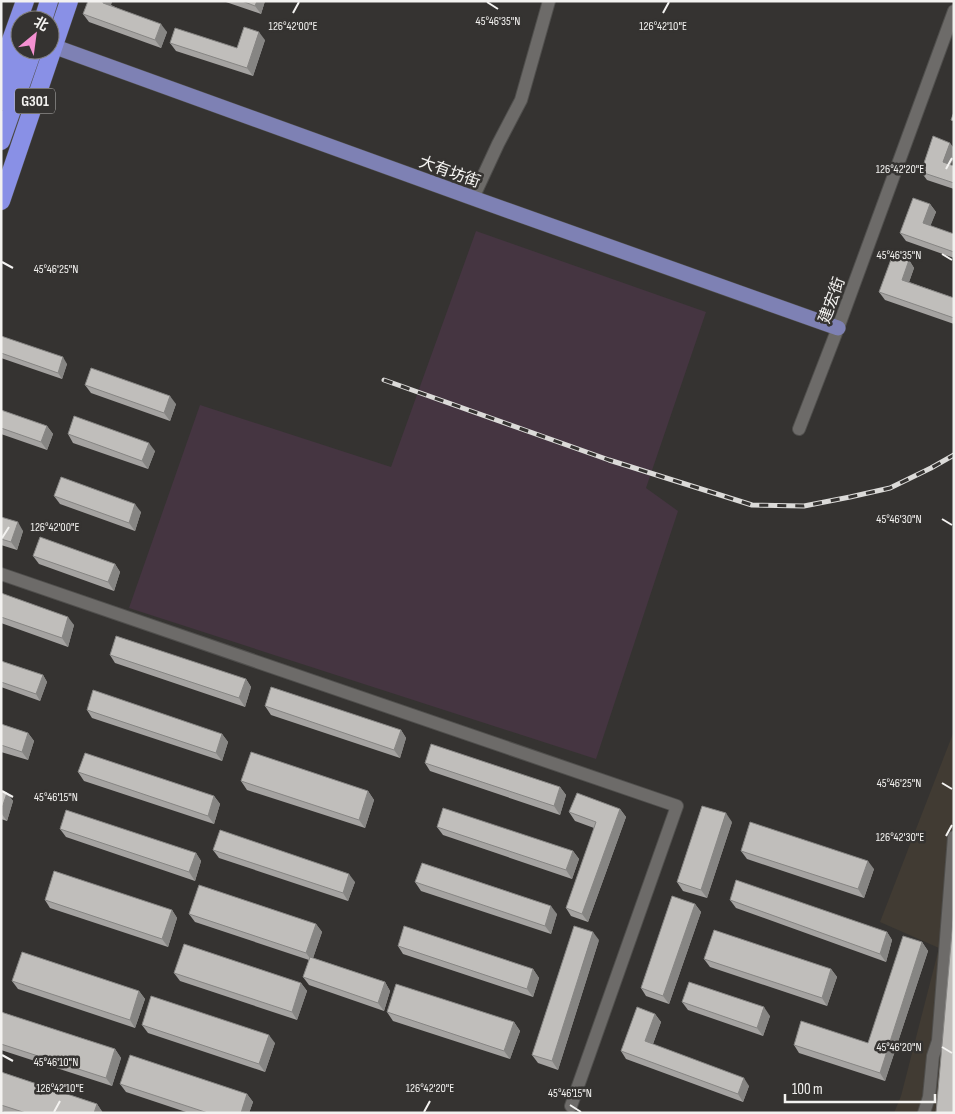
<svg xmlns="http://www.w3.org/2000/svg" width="955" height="1114" font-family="'Sofia Sans Condensed','Noto Sans SC',sans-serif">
  <rect width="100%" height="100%" fill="#353331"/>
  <path fill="#413b33" d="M954 731V1113H894L901 1096 939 948 880 922Z"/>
  <path fill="#453541" d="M476 231 706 312 646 488 678 511 596 759 129 608 200 405 391 467Z"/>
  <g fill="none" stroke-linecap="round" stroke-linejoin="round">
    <defs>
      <path id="minor" d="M473 198 498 144 521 100 549 1
        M799 429 838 328 954 11
        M1 574 677 806 571 1106
        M924 1113 929 1097 933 1056 938 1041 954 837"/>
      <path id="major" d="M50 45 473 198 838 328"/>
      <path id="highway" d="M43 20 49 1
        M1 68 25 1
        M1 101 17 55
        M1 141 33 50
        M1 201 69 1"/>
    </defs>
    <use href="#minor" stroke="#504f4d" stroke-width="14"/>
    <use href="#major" stroke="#504f4d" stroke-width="16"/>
    <use href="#highway" stroke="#504f4d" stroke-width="19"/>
    <use href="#minor" stroke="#6d6b69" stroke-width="12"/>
    <use href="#major" stroke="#7e81b4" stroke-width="15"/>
    <use href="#highway" stroke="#8990e6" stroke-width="18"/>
    <defs>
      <path id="rail" d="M384 380 609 460 752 505 804 506 850 497 890 488 931 468 954 455"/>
    </defs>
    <use href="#rail" stroke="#dbdad8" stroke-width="5"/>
    <use href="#rail" stroke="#353331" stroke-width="3" stroke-dasharray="9" stroke-linecap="butt"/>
  </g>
  <path fill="#a5a3a1" d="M88 1H112L111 5 167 32 161 48 89 22 83 14Z
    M223 1H265L261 14Z
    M265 40 253 76 176 51 170 43 237 48Z
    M951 165 954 166V189L927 180 921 172Z
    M930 204 936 212 930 226 954 234V258L906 241 900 233Z
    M909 260 914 268 909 282 954 298V324L885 300 879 292Z
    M1 336 67 364 62 379 1 358Z
    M85 385 176 404 170 421 91 393Z
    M1 410 47 426 53 434 47 450 1 434Z
    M68 434 155 451 148 469 73 443Z
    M54 496 141 512 135 531 60 504Z
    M1 517 23 531 17 550 1 545Z
    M33 556 115 564 120 572 114 591 39 564Z
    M1 593 74 625 68 647 1 623Z
    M110 655 246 679 251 687 245 707 115 663Z
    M1 661 43 675 47 682 40 701 1 687Z
    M265 706 401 730 406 738 400 758 271 715Z
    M87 710 222 734 228 742 222 761 92 718Z
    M1 724 28 733 34 741 28 760 1 752Z
    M425 763 560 787 566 795 560 815 430 771Z
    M78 772 214 796 220 804 214 824 84 781Z
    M241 781 368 791 374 800 365 828 247 790Z
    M1 791 7 793 13 801 7 821 1 819Z
    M620 809 626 817 588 922 571 916 566 908 594 828 575 821 569 812Z
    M732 822 707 898 683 891 677 882Z
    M437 827 573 851 579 859 572 879 443 835Z
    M60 829 196 853 201 861 195 881 66 837Z
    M213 850 355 882 348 901 219 858Z
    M741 851 874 869 864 898 747 859Z
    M415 882 557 914 551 934 421 891Z
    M45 900 172 910 177 918 168 947 50 908Z
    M730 900 887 932 892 940 886 962 736 908Z
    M695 904 701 912 669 1004 646 996 641 988Z
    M189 914 316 924 322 932 313 958 385 982 390 991 384 1011 309 985 303 977 309 960 195 922Z
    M599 940 558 1070 538 1063 532 1055Z
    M922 942 928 951 885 1081 799 1053 794 1045 868 1043Z
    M398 946 533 969 539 978 533 997 403 954Z
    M704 959 831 969 837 977 827 1006 710 967Z
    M174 973 301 983 307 991 297 1020 180 981Z
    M12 981 139 991 145 999 135 1028 18 989Z
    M682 1002 770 1016 763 1036 688 1010Z
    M1 1012 115 1049 121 1058 112 1086 1 1050Z
    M387 1012 514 1022 520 1031 510 1059 393 1021Z
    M655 1014 661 1022 653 1044 749 1086 743 1102 626 1059 621 1051Z
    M142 1025 275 1043 265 1072 148 1033Z
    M1 1072 97 1104 103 1113H7L1 1111Z
    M120 1084 247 1094 253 1102 249 1113H189L126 1092Z"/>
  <path fill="#868583" d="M103 1H112L109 11 103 3Z
    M257 1H265L261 14 255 6Z
    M161 24 167 32 161 48 155 40Z
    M259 32 265 40 253 76 247 68Z
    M950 143 954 148V157L949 170 943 162Z
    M930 204 936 212 928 232 923 223Z
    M909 260 914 268 907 288 902 280Z
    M63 357 67 364 62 379 58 373Z
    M170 396 176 404 170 421 164 413Z
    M47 426 53 434 47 450 41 442Z
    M149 443 155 451 148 469 142 461Z
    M135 504 141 512 135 531 129 523Z
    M18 522 23 531 17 550 11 542Z
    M115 564 120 572 114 591 108 582Z
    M68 617 74 625 68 647 62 638Z
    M43 675 47 682 40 701 36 694Z
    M246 679 251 687 245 707 239 698Z
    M401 730 406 738 400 758 394 750Z
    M28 733 34 741 28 760 22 752Z
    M222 734 228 742 222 761 216 753Z
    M560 787 566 795 560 815 554 806Z
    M368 791 374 800 365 828 359 820Z
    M7 793 13 801 7 821 1 813V811Z
    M214 796 220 804 214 824 208 816Z
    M620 809 626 817 588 922 582 914Z
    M726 813 732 822 707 898 701 890Z
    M573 851 579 859 572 879 566 870Z
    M196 853 201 861 195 881 189 872Z
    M868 861 874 869 864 898 858 889Z
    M349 874 355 882 348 901 343 893Z
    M695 904 701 912 669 1004 663 996Z
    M551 906 557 914 551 934 545 926Z
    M172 910 177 918 168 947 162 939Z
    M316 924 322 932 312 961 306 953Z
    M593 932 599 940 558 1070 552 1061Z
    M887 932 892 940 886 962 880 954Z
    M922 942 928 951 885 1081 880 1073Z
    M533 969 539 978 533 997 527 989Z
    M831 969 837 977 827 1006 822 998Z
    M385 982 390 991 384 1011 378 1003Z
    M301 983 307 991 297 1020 292 1012Z
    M139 991 145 999 135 1028 130 1020Z
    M764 1007 770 1016 763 1036 757 1028Z
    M655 1014 661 1022 651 1049 645 1041Z
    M514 1022 520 1031 510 1059 504 1051Z
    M269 1035 275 1043 265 1072 259 1064Z
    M115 1049 121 1058 112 1086 106 1078Z
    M744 1078 749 1086 743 1102 738 1094Z
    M247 1094 253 1102 249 1113H241Z
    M97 1104 103 1113H94Z"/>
  <path fill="#c0bebb" stroke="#868583" d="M88 1H103V3L161 24 155 40 83 14Z
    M242 1H257L255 6Z
    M244 27 259 32 247 68 170 43 175 28 237 48Z
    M954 112V121L951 120Z
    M933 136 950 143 943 162 954 166V183L921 172Z
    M913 198 930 204 923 223 954 234V252L900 233Z
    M893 254 909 260 902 280 954 298V318L879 292Z
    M1 336 63 357 58 373 1 353Z
    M91 368 170 396 164 413 85 385Z
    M1 410 47 426 41 442 1 428Z
    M74 416 149 443 142 461 68 434Z
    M61 477 135 504 129 523 54 496Z
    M1 517 18 522 11 542 1 539Z
    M40 537 115 564 108 582 33 556Z
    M1 593 68 617 62 638 1 617Z
    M116 636 246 679 239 698 110 655Z
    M1 661 43 675 36 694 1 682Z
    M271 687 401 730 394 750 265 706Z
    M93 690 222 734 216 753 87 710Z
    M1 724 28 733 22 752 1 745Z
    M431 744 560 787 554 806 425 763Z
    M251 752 368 791 359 820 241 781Z
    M85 753 214 796 208 816 78 772Z
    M1 791 7 793 1 811Z
    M577 793 620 809 582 914 566 908 596 822 569 812Z
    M702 806 726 813 701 890 677 882Z
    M443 808 573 851 566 870 437 827Z
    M66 810 196 853 189 872 60 829Z
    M750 822 868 861 858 889 741 851Z
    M220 830 349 874 343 893 213 850Z
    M422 863 551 906 545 926 415 882Z
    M54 871 172 910 162 939 45 900Z
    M736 880 887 932 880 954 730 900Z
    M199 885 316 924 306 953 189 914Z
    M672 896 695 904 663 996 641 988Z
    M954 909V1113H936Z
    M404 926 533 969 527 989 398 946Z
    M574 926 593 932 552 1061 532 1055Z
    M714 930 831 969 822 998 704 959Z
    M903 936 922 942 880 1073 794 1045 801 1021 868 1043Z
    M184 944 301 983 292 1012 174 973Z
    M22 952 139 991 130 1020 12 981Z
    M310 957 385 982 378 1003 303 977Z
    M689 982 764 1007 757 1028 682 1002Z
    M396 984 514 1022 504 1051 387 1012Z
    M151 996 269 1035 259 1064 142 1025Z
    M637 1007 655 1014 645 1041 744 1078 738 1094 621 1051Z
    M1 1012 115 1049 106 1078 1 1044Z
    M130 1055 247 1094 241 1113H208L120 1084Z
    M1 1072 97 1104 94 1113H26L1 1105Z"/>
  <path fill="none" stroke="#f3f2f0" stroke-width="2" d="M487 2 498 9M293 13 299 2M663 13 669 2M946 169 952 158M942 254 952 260M2 262 13 268M942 519 952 525M2 538 9 527M942 783 952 789M2 791 13 797M946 836 952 825M942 1047 952 1053M2 1055 13 1061M570 1105 581 1112M54 1112 60 1101M424 1112 430 1101"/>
  <g text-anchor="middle" stroke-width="5" stroke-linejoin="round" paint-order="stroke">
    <rect fill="#353331" stroke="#bab9b7" stroke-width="1" x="15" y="88.5" width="40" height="25" rx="4"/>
    <g font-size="15" font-weight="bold" fill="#f3f2f0">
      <text x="35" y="106">G301</text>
    </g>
    <g font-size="16" fill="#f3f2f0" stroke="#353331">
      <text transform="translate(450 171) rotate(20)" y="6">大有坊街</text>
      <text transform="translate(831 300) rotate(-70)" y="6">建宏街</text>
    </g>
  </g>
  <g font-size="12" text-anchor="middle" fill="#f3f2f0" stroke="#353331" stroke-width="5" stroke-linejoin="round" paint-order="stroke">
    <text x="498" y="25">45°46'35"N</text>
    <text x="293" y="30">126°42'00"E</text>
    <text x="663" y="30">126°42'10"E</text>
    <text x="900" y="173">126°42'20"E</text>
    <text x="899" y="259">45°46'35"N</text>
    <text x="56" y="273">45°46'25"N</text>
    <text x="899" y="523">45°46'30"N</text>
    <text x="55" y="531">126°42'00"E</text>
    <text x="899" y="787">45°46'25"N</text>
    <text x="56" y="801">45°46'15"N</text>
    <text x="900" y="841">126°42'30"E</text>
    <text x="899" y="1051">45°46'20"N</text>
    <text x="56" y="1066">45°46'10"N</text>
    <text x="60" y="1092">126°42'10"E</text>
    <text x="430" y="1092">126°42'20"E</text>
    <text x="570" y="1097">45°46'15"N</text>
  </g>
  <rect width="955" height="1114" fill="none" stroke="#f3f2f0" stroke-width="5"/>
  <g transform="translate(35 35) rotate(29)"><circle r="24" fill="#353331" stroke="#817f7d"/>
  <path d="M0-4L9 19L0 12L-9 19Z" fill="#f591d2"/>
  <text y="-8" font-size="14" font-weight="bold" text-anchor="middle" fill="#f3f2f0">北</text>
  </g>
  <path d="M785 1094v8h150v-8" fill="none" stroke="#f3f2f0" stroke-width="2.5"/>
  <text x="792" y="1094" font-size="15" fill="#f3f2f0" stroke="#353331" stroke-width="4" paint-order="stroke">100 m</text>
</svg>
